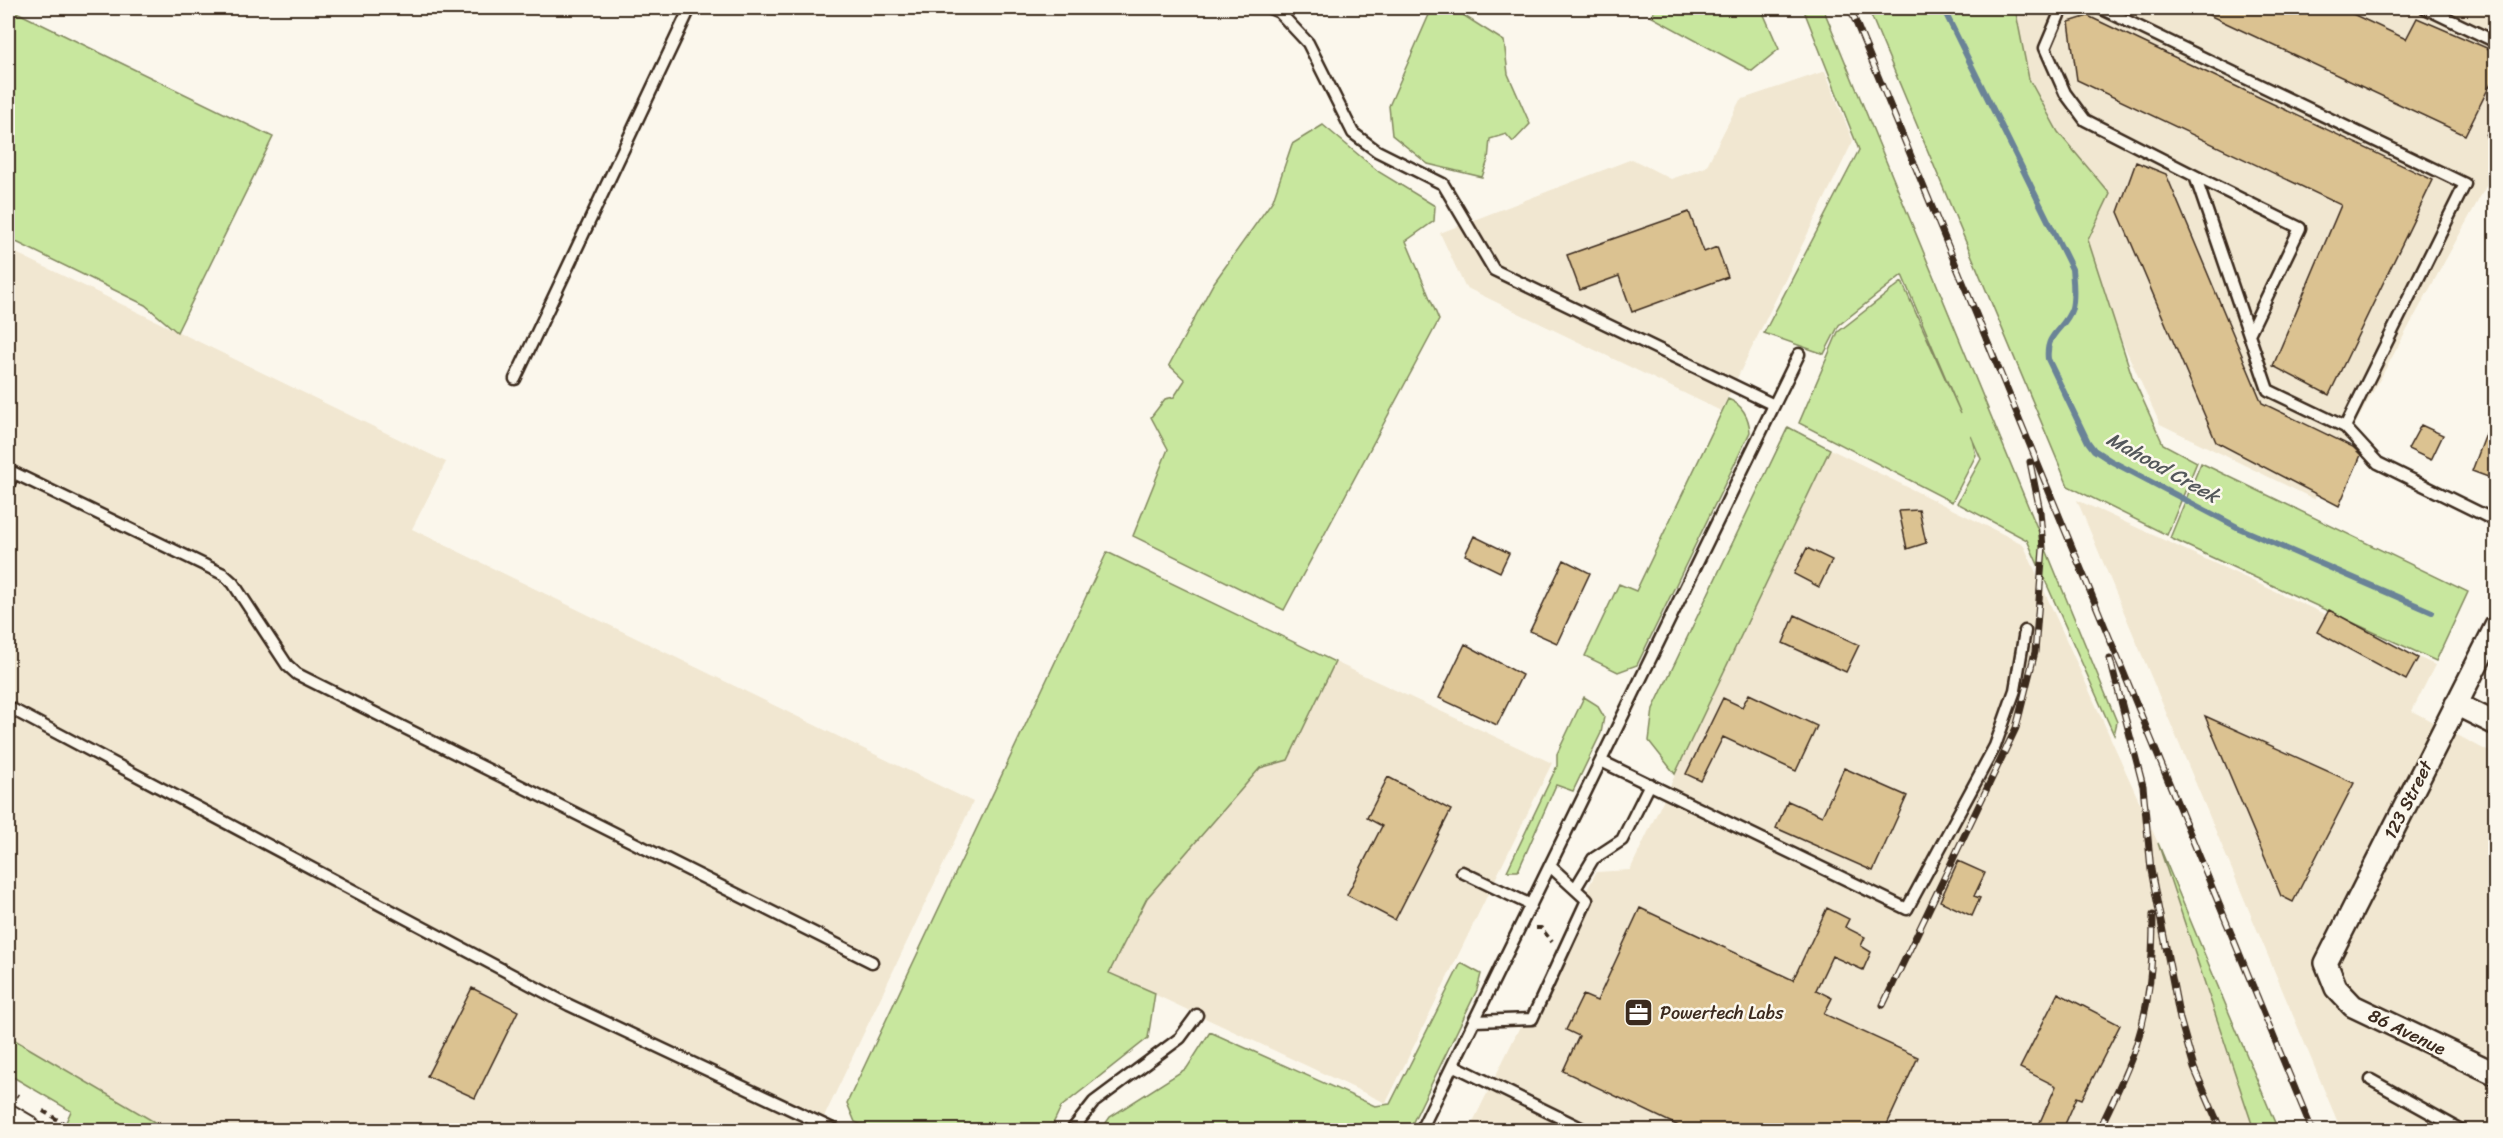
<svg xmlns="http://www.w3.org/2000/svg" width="2503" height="1138" font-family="Sriracha,sans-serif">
  <rect width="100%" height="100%" fill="#fbf7ec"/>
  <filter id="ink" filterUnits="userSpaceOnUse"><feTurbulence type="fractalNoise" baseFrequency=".0167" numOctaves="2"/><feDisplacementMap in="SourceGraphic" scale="12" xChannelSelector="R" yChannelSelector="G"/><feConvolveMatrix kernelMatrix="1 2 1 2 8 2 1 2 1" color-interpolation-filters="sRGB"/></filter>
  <g filter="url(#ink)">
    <path fill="#f1e7d1" d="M1969 8H2495V170L2314 499 2160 424Z
      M1825 71 1853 141 1721 411 1465 287 1440 233 1632 159 1671 179 1706 167 1740 100Z
      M8 249 446 462 412 529 973 802 818 1130H168L8 1036Z
      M1830 449 2023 544 2158 843 2254 1130H1469L1596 872 1630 870Z
      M2077 500 2435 665 2412 711 2495 755V1130H2341Z
      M1335 662 1552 763 1386 1103 1109 973 1147 898 1260 768 1288 760Z"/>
    <path fill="#c8e79e" stroke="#82885e" stroke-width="1.5" d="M8 8 273 137 177 332 145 305 8 238Z
      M1432 8H1452L1504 41 1508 74 1530 124 1513 142 1506 134 1490 139 1488 160 1482 177 1428 164 1392 135 1389 106Z
      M1655 8H1761L1779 49 1752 71 1652 17Z
      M1803 8H1823L2117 722 2114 735 2027 540 1957 503 1981 459 1971 436 1976 455 1952 502 1799 423 1838 332 1902 282 1961 414 1902 275 1839 325 1824 354 1764 333 1859 150Z
      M1868 8H2015L2029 79 2058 132 2110 194 2088 240 2132 376 2163 444 2197 462 2167 535 2068 486Z
      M1323 125 1379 172 1435 206 1434 221 1406 241 1439 320 1284 610 1133 536 1168 449 1151 417 1165 399 1174 397 1185 380 1169 365 1213 284 1273 200 1292 144Z
      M1728 399C1742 404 1749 417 1750 432L1637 665 1618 672 1585 656 1619 584 1636 591Z
      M1788 427 1830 449 1675 774 1649 741 1653 709Z
      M2201 463 2468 592 2436 661 2170 538Z
      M1107 552 1335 662 1288 760 1260 768 1147 898 1109 973 1155 993 1148 1038 1061 1107 1050 1130H873L855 1122 847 1103Z
      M1584 697 1597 705 1604 717 1601 733 1573 791 1556 785 1518 871H1507L1557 766V754Z
      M2158 843 2278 1130H2254Z
      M1461 963 1481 974 1477 990 1409 1130H1101L1110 1117 1187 1068 1210 1032 1375 1106 1390 1104Z
      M8 1036 168 1130H80L66 1122 71 1111 8 1074Z"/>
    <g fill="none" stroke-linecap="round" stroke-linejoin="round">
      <path stroke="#6a8397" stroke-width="6" d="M1943 8 2072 269C2073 281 2075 295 2072 308 2065 330 2045 332 2048 359L2088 442 2094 450 2111 461 2239 528 2432 612"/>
    </g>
    <path fill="#dbc291" stroke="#3b2a1e" stroke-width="1.5" d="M2194 8H2340L2406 39 2417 18 2496 52V73L2465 135Z
      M2088 16 2433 180 2329 395 2273 366 2341 205 2077 80 2069 22Z
      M2136 162 2166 174 2262 403 2353 447 2361 455 2339 506 2216 442 2118 212Z
      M1689 212 1704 252 1717 247 1728 277 1632 312 1619 276 1580 290 1567 255Z
      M2494 413H2496V480L2472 471Z
      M2421 425 2443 435 2431 460 2408 449Z
      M1919 510 1926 543 1907 549 1899 511Z
      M1474 536 1509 553 1500 572 1465 555Z
      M1807 548 1832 560 1819 587 1794 574Z
      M1564 560 1590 573 1557 643 1530 631Z
      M2329 610 2418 658 2406 680 2317 632Z
      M1795 615 1859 645 1846 672 1783 643Z
      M1465 644 1522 675 1497 725 1439 698Z
      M1749 694 1817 726 1796 771 1723 737 1701 781 1686 774 1723 698 1742 707Z
      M2205 716 2354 783 2293 902 2281 896Z
      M1844 768 1907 796 1873 871 1776 828 1788 801 1822 816Z
      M1388 777 1451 810 1395 920 1347 895 1382 826 1367 818Z
      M1958 861 1985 873 1974 896 1980 898 1972 916 1940 901Z
      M1640 908 1793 980 1827 908 1849 919 1845 927 1865 937 1861 946 1871 952 1863 970 1832 956 1816 990 1832 998 1824 1014 1918 1057 1884 1131H1689L1563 1071 1579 1036 1566 1030 1583 995 1597 1001Z
      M472 988 518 1011 475 1098 427 1076Z
      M2058 993 2120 1025 2082 1099 2077 1097 2062 1131H2036L2056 1086 2020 1068Z"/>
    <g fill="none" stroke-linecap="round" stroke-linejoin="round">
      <defs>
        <path id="service" d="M1270 8 1279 12 1308 43 1353 133 1377 151 1443 184 1494 270 1774 405
          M2062 8 2045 48 2065 93 2085 120 2195 176 2268 390 2345 427 2465 184 2100 8
          M2425 8 2496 42
          M2493 136 2496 129
          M2195 176 2300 228 2249 334
          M515 379 690 8
          M2345 427 2378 463 2496 521
          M8 470 223 574 233 583 287 665 297 674 872 962
          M8 486 13 473
          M8 707 569 1005 835 1130
          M1601 761 1907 909 1995 746 2015 690 2025 631
          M1462 872 1531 905
          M1575 889 1593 859 1622 840 1650 784
          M1474 1021 1532 1019 1587 900 1550 866
          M1453 1065 1585 1130
          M2371 1080 2461 1130
          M1072 1130 1094 1102 1180 1038 1197 1015
          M1421 1130 1799 354"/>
        <path id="minor" d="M2496 626 2326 963 2336 988 2353 1006 2496 1074
          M2456 704 2496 724"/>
        <path id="secondary" d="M8 1120 25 1130"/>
      </defs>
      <use href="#service" stroke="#3b2a1e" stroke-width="15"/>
      <use href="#minor" stroke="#3b2a1e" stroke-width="26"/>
      <use href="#secondary" stroke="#3b2a1e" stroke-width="34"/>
      <path stroke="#3b2a1e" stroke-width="4" stroke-dasharray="6 4.5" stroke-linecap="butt" d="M1536 928H1541L1552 942
        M8 1089 18 1096
        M43 1111 75 1130"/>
      <use href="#service" stroke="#fbf7ec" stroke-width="10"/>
      <use href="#minor" stroke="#fbf7ec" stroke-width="21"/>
      <use href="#secondary" stroke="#fbf7ec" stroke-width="30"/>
      <defs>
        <path id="rail" d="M1850 8 2312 1130
          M2110 659 2143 786 2151 870 2180 1019 2194 1068 2221 1130
          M1883 1005 2016 728 2035 652 2043 548 2040 511 2030 462
          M2099 1130C2112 1103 2126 1075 2136 1046 2150 1003 2153 960 2153 915"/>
      </defs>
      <use href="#rail" stroke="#3b2a1e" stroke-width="7"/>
      <use href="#rail" stroke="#fbf7ec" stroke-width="4.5" stroke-dasharray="14" stroke-linecap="butt"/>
    </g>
  </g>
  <defs>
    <symbol id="office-square" viewBox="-11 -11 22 22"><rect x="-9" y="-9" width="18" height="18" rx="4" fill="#3b2a1e" stroke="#fbf7ec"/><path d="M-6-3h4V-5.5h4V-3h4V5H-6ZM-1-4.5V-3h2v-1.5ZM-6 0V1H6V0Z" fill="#fff"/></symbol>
  </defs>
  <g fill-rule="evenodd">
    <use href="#office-square" x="1622" y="996" width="33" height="33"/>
  </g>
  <g text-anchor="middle" stroke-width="5" stroke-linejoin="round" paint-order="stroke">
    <g font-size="18" fill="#3b2a1e" stroke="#fbf7ec">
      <text transform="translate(2408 800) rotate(-63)" y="6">123 Street</text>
      <text transform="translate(2407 1032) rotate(26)" y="6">86 Avenue</text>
    </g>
    <g font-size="18" fill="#3b2a1e" stroke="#fbf7ec" text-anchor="start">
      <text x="1660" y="1019">Powertech Labs</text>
    </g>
    <g font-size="20" font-style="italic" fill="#53575a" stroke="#fbf7ec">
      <text transform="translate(2163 467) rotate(29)" y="7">Mahood Creek</text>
    </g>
  </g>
  <rect width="2503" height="1138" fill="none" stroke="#fbf7ec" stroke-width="30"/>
  <rect x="15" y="15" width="2473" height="1108" fill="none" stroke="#3b2a1e" stroke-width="2" filter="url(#ink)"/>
</svg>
